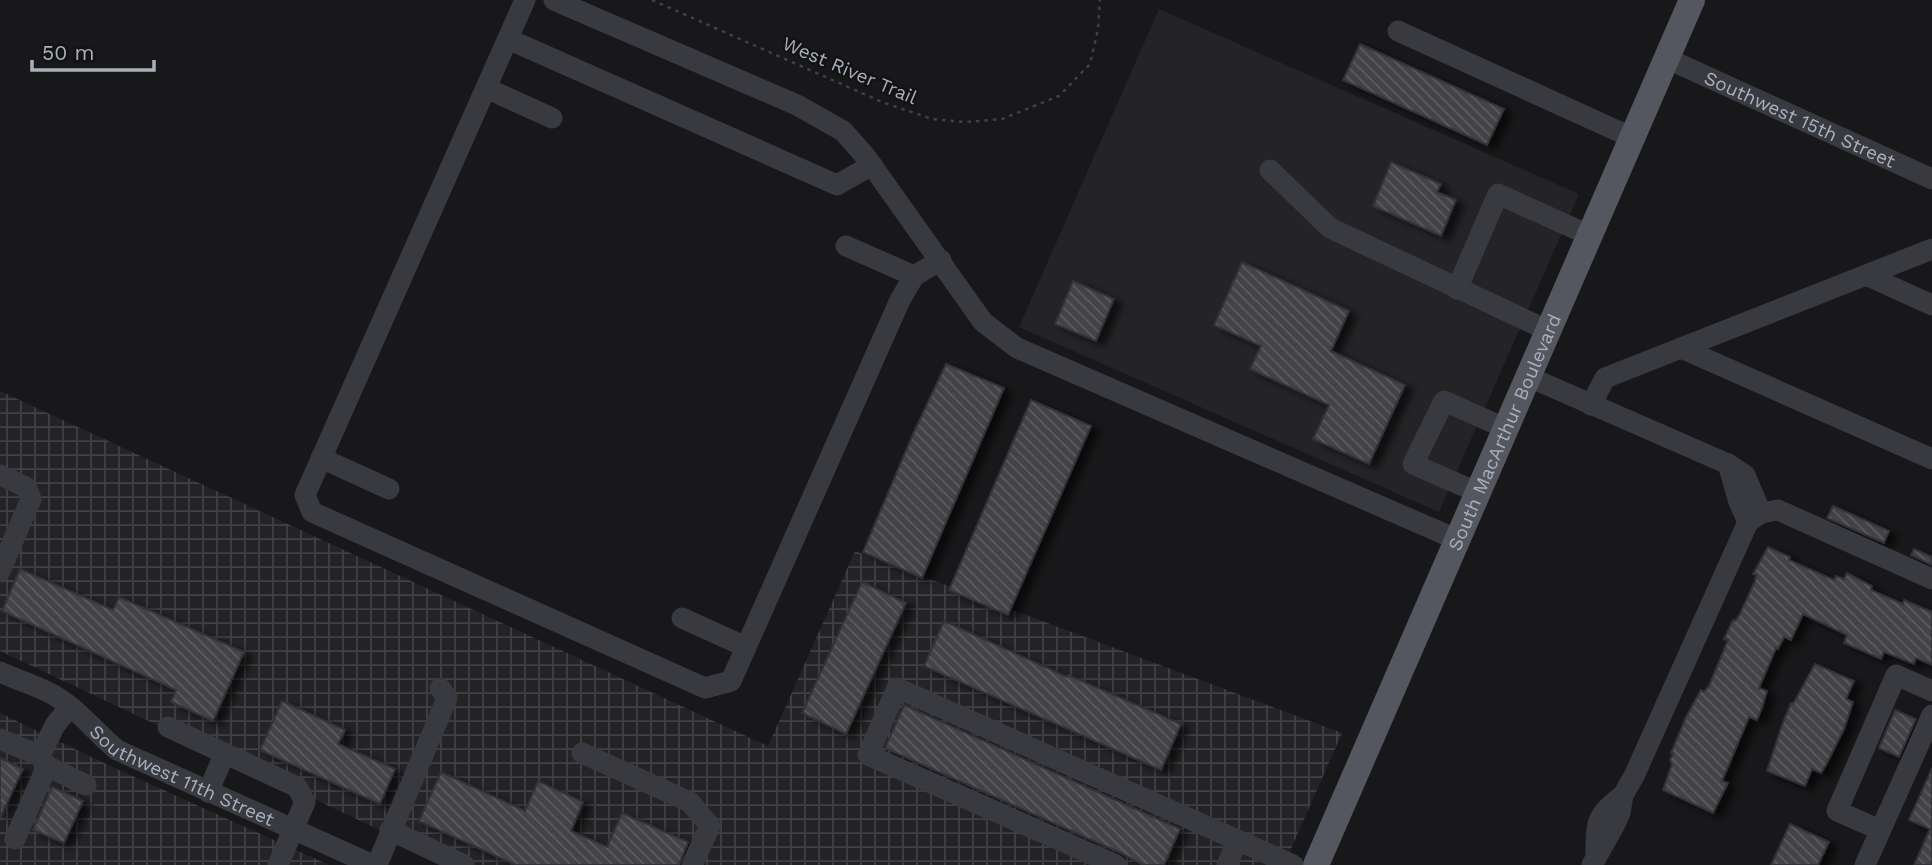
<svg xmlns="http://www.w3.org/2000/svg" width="1932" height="865" font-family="'Work Sans',sans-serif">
  <defs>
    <pattern id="industrial-grid" width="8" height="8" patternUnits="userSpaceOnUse" patternTransform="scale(1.75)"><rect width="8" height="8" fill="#242427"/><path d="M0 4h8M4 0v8" fill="none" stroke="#414144"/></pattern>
    <pattern id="building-back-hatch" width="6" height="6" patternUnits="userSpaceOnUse" patternTransform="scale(1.75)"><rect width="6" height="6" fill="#424347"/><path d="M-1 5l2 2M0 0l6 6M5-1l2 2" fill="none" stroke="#5a5c60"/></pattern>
    <filter id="shadow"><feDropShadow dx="8" dy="4.5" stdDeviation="3.5" flood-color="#0009"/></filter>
  </defs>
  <rect width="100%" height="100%" fill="#18181a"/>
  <path fill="#242427" d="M1159 9 1579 194 1439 512 1019 327Z"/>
  <path fill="url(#industrial-grid)" d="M0 391 768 746 855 551 1342 733 1284 865H454L0 651Z
    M0 713 106 764 329 865H0Z"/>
  <path fill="url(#building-back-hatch)" stroke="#323237" stroke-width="2" filter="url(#shadow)" d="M1360 44 1504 109 1487 145 1343 80Z
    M1391 162 1441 184 1437 192 1456 200 1441 236 1373 206Z
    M1242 262 1349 311 1331 351 1405 385 1369 464 1313 439 1329 405 1250 369 1261 346 1214 325Z
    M1073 281 1114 299 1096 341 1055 324Z
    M946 364 1004 388 922 578 863 552 913 434Z
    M1031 400 1091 426 1008 615 949 590Z
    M1833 506 1889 531 1884 543 1827 518Z
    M1768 547 1790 557 1789 560 1834 580 1836 576 1844 579 1847 573 1872 586 1871 590 1903 604 1904 600 1932 612V665L1916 658 1914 664 1884 652 1881 659 1844 643 1847 635 1803 614 1791 640 1784 637 1778 649 1776 648 1759 688 1767 691 1762 708 1757 720 1749 717 1722 781 1728 783 1713 813 1663 790 1672 764 1670 760 1673 754 1671 753 1686 717 1701 690 1704 692 1709 686 1728 640 1724 639 1733 620 1735 621 1740 614 1755 581 1756 575 1753 574Z
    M1914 549 1932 557V565L1911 555Z
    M20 569 113 610 119 597 244 652 213 721 171 702 176 690 2 611Z
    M862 582 906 603 846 734 802 713Z
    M944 621 1067 677 1068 675 1181 724 1161 770 924 666Z
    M1815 664 1854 681 1846 699 1853 702 1844 729 1826 765 1821 773 1812 769 1805 786 1767 771 1782 725 1791 703 1793 704Z
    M282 701 345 730 338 744 395 769 380 804 260 750Z
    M904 705 1180 829 1164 865H1143L1121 853 885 748Z
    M1895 710 1916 719 1899 757 1879 748Z
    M0 758 23 769 0 818Z
    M1932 768V865H1914L1930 829 1909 820Z
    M441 772 525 811 538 781 583 802 571 831 607 847 622 813 688 842 679 865H516L419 821Z
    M52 787 83 801 64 843 33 830Z
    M1790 824 1829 842 1818 865H1771Z"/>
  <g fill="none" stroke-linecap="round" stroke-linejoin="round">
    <path stroke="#3e4147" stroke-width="2.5" stroke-dasharray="3.5 5" stroke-linecap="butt" d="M652 0 882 102 932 119 966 122 1002 119 1059 96 1090 64 1098 29 1100 0"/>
    <g stroke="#383a40" stroke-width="21">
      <path d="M525 0 305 495 312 512 705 688 731 681 900 300 914 276 941 260"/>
      <path d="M554 0 797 105 843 131 866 157 983 322 1017 348 1458 540"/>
      <path d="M1398 31 1633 138"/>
      <path d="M508 39 837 185 872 165"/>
      <path id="s1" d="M1668 59 1932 179"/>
      <path d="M486 88 552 118"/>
      <path d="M1270 170 1330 228 1549 331"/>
      <path d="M846 246 914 276"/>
      <path d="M1868 276 1932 305"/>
      <path d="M1457 289 1498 194 1591 236"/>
      <path d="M1681 348 1932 459"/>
      <path d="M1529 377 1728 464 1745 475 1761 513"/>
      <path d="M1591 405 1605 378 1932 249"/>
      <path d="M321 458 389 489"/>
      <path d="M1728 464 1739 502 1748 522"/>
      <path d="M0 475 26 487 31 499 0 571"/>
      <path d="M1479 493 1413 464 1444 401 1507 429"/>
      <path d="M682 618 746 647"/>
      <path id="s2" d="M0 672C19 681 43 687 60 699 82 713 97 734 117 750L373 865"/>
      <path d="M70 707 55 725 40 756 47 766 86 785"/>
      <path d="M168 727 297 787 305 802 278 865"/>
      <path d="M0 739 40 756"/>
      <path d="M582 753 690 802 710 826 692 865"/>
      <path d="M208 792 225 753"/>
      <path d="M390 830 464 865"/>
      <path d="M1880 830 1837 811 1896 675 1932 691"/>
      <path d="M15 839 47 766"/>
      <path d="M1596 855C1596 821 1596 816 1623 795"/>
      <path d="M377 865 447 698 440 688"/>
      <path d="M1116 865 868 755 897 688 1293 865"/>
      <path d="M1227 865 1237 841"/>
      <path d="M1592 865 1615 824 1620 813 1623 795 1634 776 1748 522 1761 513 1778 510 1932 579"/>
      <path d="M1865 865 1932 715"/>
    </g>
    <path stroke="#54575f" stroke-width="26" id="s3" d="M1316 865 1692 0"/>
  </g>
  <g text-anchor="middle" stroke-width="5" stroke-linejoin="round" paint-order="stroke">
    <g font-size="19" fill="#a9b0bb" stroke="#131315">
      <text transform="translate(850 70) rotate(23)" y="7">West River Trail</text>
      <text dy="7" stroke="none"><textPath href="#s1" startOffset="145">Southwest 15th Street</textPath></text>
      <text dy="7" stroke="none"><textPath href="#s3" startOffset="472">South MacArthur Boulevard</textPath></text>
      <text dy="7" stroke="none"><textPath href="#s2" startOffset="212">Southwest 11th Street</textPath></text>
    </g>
  </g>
  <path d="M32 60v10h122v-10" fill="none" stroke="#a9b0bb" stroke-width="3.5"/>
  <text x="42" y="60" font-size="21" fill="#a9b0bb" stroke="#131315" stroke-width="5" paint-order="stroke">50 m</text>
</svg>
